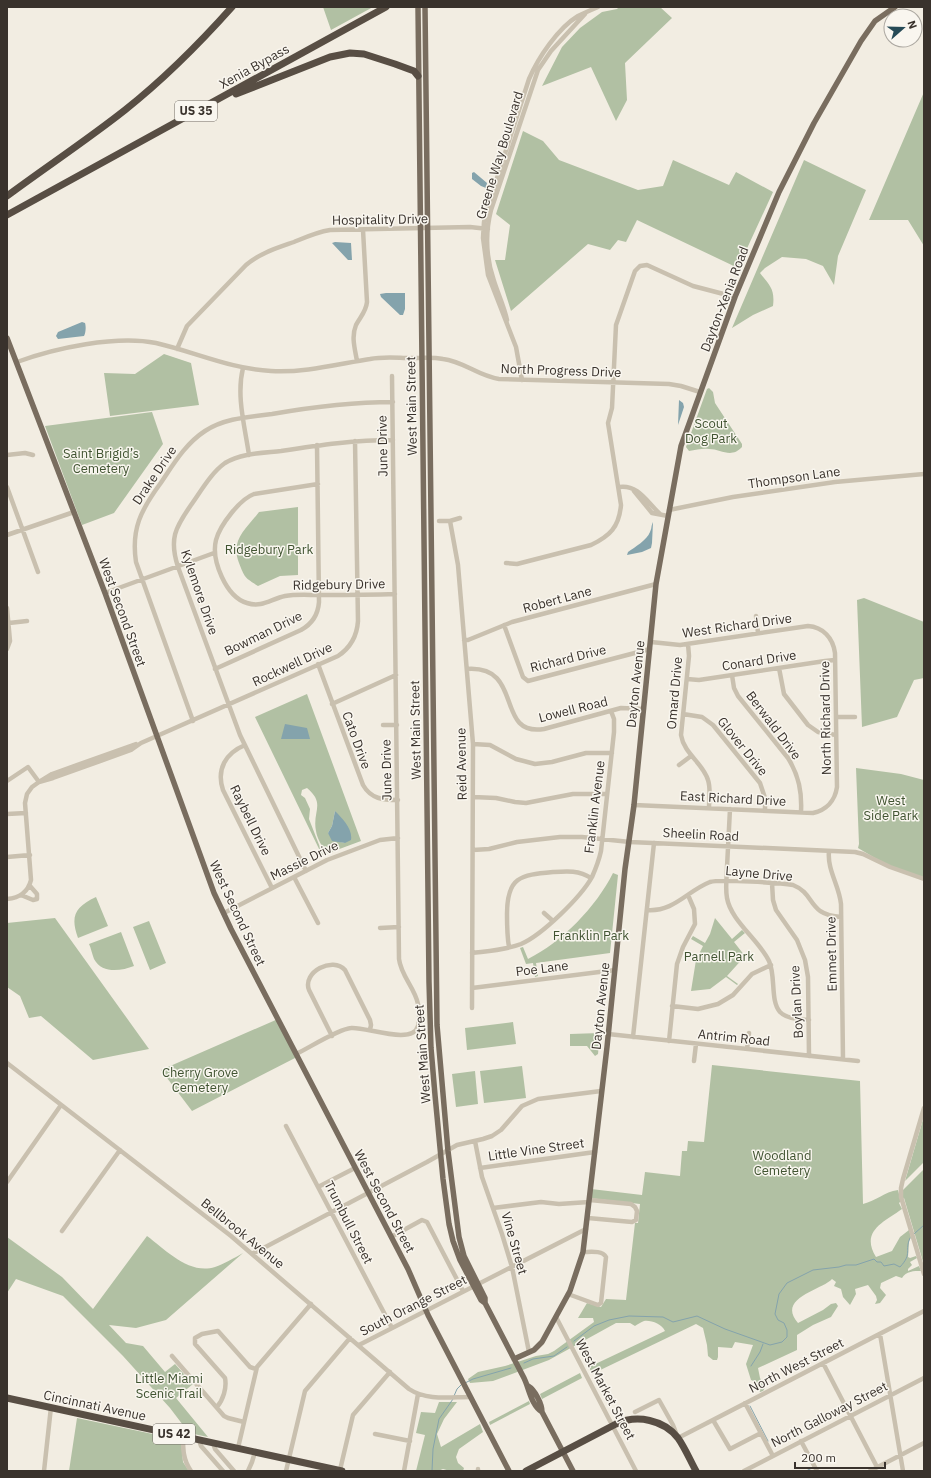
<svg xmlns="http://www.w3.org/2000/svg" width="931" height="1478" font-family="'IBM Plex Sans',sans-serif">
  <rect width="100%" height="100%" fill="#f2ede2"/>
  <path fill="#b1c0a3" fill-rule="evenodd" d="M323 7H373L331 30Z
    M619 7H660L672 18 625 63 627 100 616 121 591 67 542 86 562 47 580 28 602 12 617 9Z
    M924 92V246L908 220H869Z
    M523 131 543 141 559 160 638 190 663 186 673 160 729 185 736 172 773 192 738 268 637 220 626 242 618 240 610 250 588 244 511 311 495 260H505L510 225 496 214Z
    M804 160 866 190 838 256 834 285 823 266 806 259 782 257 765 268 760 273C770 286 775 289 773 306L753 315 732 328Z
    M164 354 191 363 199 405 110 416 104 373 135 374Z
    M709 388 713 392 715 403 742 444V447C731 459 721 449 709 449 703 448 696 450 689 451L686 447 707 389Z
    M152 412 163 444 114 513 82 525 45 426Z
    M298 507V575L280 576 258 586C244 577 245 578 239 563 230 540 246 529 259 512Z
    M864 598 924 622V678L914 680 897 717 862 727 857 600Z
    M307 694 361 841 326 854C323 847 317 839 316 831 312 811 326 804 307 788L302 790 301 795 305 798 310 809 309 819 323 855H322L255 717ZM335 811 345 843 340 842 328 833 332 826Z
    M856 768 901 774 924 780V879L890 867 858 848 859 844Z
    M613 873 618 875 610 953 536 963 538 976 535 977 533 963 526 964 520 948 523 947 528 959C562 942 596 907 613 873Z
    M96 897 108 926 78 938C70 916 75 907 96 897Z
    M55 918 149 1049 93 1060 41 1016 29 1018 20 996 7 987V923Z
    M715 918 732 939 742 930 745 933 734 942 745 956 727 976 738 984 737 985 726 977 710 989 691 991 696 960 703 946 691 939 693 936 705 943 710 934Z
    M149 921 166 963 150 970 133 927Z
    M121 932 134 966C121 971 102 974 94 959 92 954 91 948 89 944Z
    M278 1019 297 1057 192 1111 161 1070Z
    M513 1022 516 1044 467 1050 465 1028Z
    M600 1033 598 1054 595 1056 587 1046H570V1034Z
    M712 1065 860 1081 863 1204C876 1201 884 1192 898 1190L899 1194 924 1169V1265L904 1198 899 1203 902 1209C884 1222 860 1231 876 1257L892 1251 900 1237 909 1230 911 1237 909 1241 908 1257 910 1258 916 1256 917 1258 910 1262 912 1265 908 1269V1271L919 1266 921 1271C914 1271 906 1271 902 1278L896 1276 881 1283 880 1288 886 1295 880 1303 875 1304 877 1300 876 1296 868 1285 855 1289 856 1294 850 1305 843 1297 841 1289 834 1286 836 1282 832 1279C822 1290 776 1298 798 1323L823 1310 831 1304 836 1303 838 1306 831 1317 813 1325 797 1335V1350L758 1368 760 1378 765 1388 763 1391 760 1392 756 1382 751 1380 746 1364 753 1345 735 1342 732 1348 718 1347V1357L717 1360H713L708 1356 707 1345 703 1328 696 1324 592 1374 589 1367 665 1331C662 1324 651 1320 644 1321 641 1322 638 1324 635 1326L630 1323H616L549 1360 493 1381 470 1383 468 1379 478 1372 505 1366 536 1356 548 1354 554 1351 594 1322 593 1318H578L587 1303 601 1307 606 1299 626 1300 635 1223H638L640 1204 590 1198 591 1189 642 1195 645 1172 680 1176 682 1151H687L688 1141 704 1142Z
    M522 1066 526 1098 484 1103 480 1071Z
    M475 1071 478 1104 456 1107 452 1074Z
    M924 1116V1162L905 1181Z
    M147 1236C166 1250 189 1275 215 1267 224 1264 234 1258 243 1253L166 1320 136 1328 109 1325 126 1343 143 1346 165 1372 175 1364 193 1384 176 1398 208 1437 189 1433 170 1408 123 1356 63 1296 16 1279 7 1293V1237L62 1277 93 1309Z
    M580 1373 582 1378 542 1399 540 1394Z
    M529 1401 530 1404 490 1425 489 1422Z
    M439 1402H457L444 1419 437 1434 441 1447 480 1424 483 1432 459 1449 456 1457 458 1463 464 1468 463 1471H450L443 1469 438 1471H416L425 1435 416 1433 421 1412 435 1413Z
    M77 1418 181 1440 183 1462 189 1471H69Z"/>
  <path fill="#84a3ac" d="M474 172 487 183 486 188 481 186 472 179V173Z
    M335 242 351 243 352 260H348L332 243Z
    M386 293H405V309L403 315H400L381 297 380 294Z
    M82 322 85 323C86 326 86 332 84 336L58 339 56 336 58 332Z
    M679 400 683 403 684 407 678 425Z
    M653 522 652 543 651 548 642 552 627 555 628 552C635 547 647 540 650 532 652 528 651 526 653 522Z
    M285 724 307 728 310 739H281Z
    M335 811C342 818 353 829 351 840L345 843 332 841 328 833 332 826Z"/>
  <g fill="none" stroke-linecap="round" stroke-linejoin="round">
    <path stroke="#84a3ac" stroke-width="1" d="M914 1234 924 1225
      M574 1341 594 1326 609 1320 629 1316 663 1317 673 1322 697 1316 725 1329 770 1345 782 1342 787 1337V1330L784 1323 778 1320 775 1314 779 1294 787 1283 813 1270 839 1267 846 1265H856L874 1259 877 1262H881L884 1266 894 1264 900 1267C913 1253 904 1251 910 1238
      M524 1363 533 1359 554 1356 567 1347
      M751 1366 760 1352 763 1344
      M465 1383 473 1379 511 1368
      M454 1396 457 1389 462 1384
      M750 1406 768 1441
      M806 1468 812 1471
      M432 1471 433 1449 439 1419 453 1399"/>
    <path stroke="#c9c0af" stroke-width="4.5" d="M507 320C504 306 498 294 494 281 486 258 485 234 491 210L538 70 551 51 585 14
      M177 349 187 326 246 265C260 253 277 248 294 242 306 237 317 232 330 230L470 227 488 229
      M357 361C355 349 351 337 356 325 360 317 366 312 367 302L363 230
      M17 362C55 348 116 335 156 343 195 352 231 369 271 371 304 373 338 364 370 359 384 356 398 358 412 358 422 358 433 357 443 359 463 361 478 376 499 379L669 384 681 386 700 392
      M243 368C236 396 245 427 249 455
      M522 380 516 347 488 275 483 238 484 222 488 206 529 79C538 58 558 28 578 16 584 13 591 10 598 7
      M7 455 25 453 33 455
      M318 484 254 494C240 499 220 525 216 540 211 560 226 597 247 603 262 608 271 599 285 596 296 594 308 595 319 595 344 595 370 595 395 594
      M7 487 38 572
      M619 487C638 484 647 502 660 514
      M634 491 652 513 668 516
      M669 510 733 497 835 482 924 474
      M439 521H450L460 518
      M450 521 458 565 473 744 472 1008
      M7 535 74 512
      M506 563 517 564 591 545C610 536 619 527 621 505L608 423 612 408 616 325 635 271 640 266 647 265 693 286 735 297
      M105 593 214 553
      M7 608 10 641 7 649
      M756 616 758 633
      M9 623 27 621
      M504 625 523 677 528 681 650 649
      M464 640H468L512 622 656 584
      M688 644 689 656 681 735C684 754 703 763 708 780 711 789 709 799 709 808
      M318 664 363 785C371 799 383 800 398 800
      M779 668 784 694 808 725 818 732 836 735
      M215 669 301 630C312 624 318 615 319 602L317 445
      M467 669C525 665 494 737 544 729L621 708 644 709
      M732 675 734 688 738 696 788 758C799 776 802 792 801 812
      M687 679 699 680 825 661 835 660
      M332 704 396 675
      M683 714 702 717 713 725 760 783 765 798V811
      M836 717H855
      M193 721 136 562C131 529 141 510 160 484 173 465 185 444 205 431 225 418 249 417 272 414 312 407 352 402 393 402
      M383 725H397
      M473 744 490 745 516 759 535 764 552 762 586 753H612
      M245 745C226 753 216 769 223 790L272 888
      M679 765 691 756
      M7 781 28 767 39 782
      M39 782 53 778 131 750 141 743 338 656C350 648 357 636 358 621L355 441
      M473 797 496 798 515 802 526 803 573 794H607
      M634 805 813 813C826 810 835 801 837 787L835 653C833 638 823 627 808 626L680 645 651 642
      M730 809C729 828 728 848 727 867 727 877 725 888 727 898 731 921 759 940 769 961 776 976 770 1001 780 1012 787 1019 799 1019 809 1020
      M7 814 26 813
      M473 850 489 849 517 842 560 837H582L630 842 855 852 863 854 890 867 924 879
      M829 851C827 870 839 885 841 904L843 1059
      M7 857 30 855
      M306 871 240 735 178 567C169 539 175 528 191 505 201 491 211 473 225 463 241 453 263 453 281 451 320 445 355 440 393 440
      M294 877 318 923
      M772 883 773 900 776 910 797 940 805 960 808 977 809 1056
      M21 895 33 900 37 899V894L30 886
      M7 899C19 898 28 892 31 880L25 803 27 794 32 787 39 782 52 774 136 744
      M647 910C674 912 687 891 710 882 720 879 781 883 793 885 816 894 807 915 841 917
      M224 913 327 860 380 840 398 838
      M544 913 553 921
      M380 928 399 927
      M509 947C507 936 507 925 507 914 507 877 520 875 553 872 567 871 579 870 591 878
      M472 953C488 951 506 950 521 944 542 935 581 897 592 877 596 868 599 860 601 851L614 732V719L611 711
      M472 988 615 970
      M672 1006 698 1009 718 1004 733 995 752 974 771 965
      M608 1034 858 1061
      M332 1036 309 990C302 972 333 956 345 970L370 1020 371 1025 370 1030
      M633 1037 654 843
      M669 1041 677 964 683 947 695 924 694 909 688 895
      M747 1049 749 1033
      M296 1054C309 1048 338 1029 351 1028 364 1026 413 1046 418 1026 420 1020 419 1010 418 1004 415 988 401 976 399 959L392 376
      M694 1061 696 1044
      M7 1063 231 1236 409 1389C427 1401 450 1397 470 1397
      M924 1108 903 1179 901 1188V1197L924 1274
      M286 1126 392 1328
      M475 1141 482 1177 502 1234 512 1267 529 1352
      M480 1168 595 1152
      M7 1182 61 1105
      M318 1187 355 1168
      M493 1208 541 1202 559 1204 589 1202
      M588 1218 632 1222 636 1220 637 1211 635 1207 631 1204 590 1200
      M62 1231 120 1150
      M391 1237 422 1220 427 1222 463 1291
      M252 1254 427 1162 457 1145 483 1139 492 1136 501 1130 522 1106 538 1099 601 1091
      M568 1294 598 1305 601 1303 606 1257C602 1250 590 1252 583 1252
      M556 1317 636 1471
      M880 1334 903 1471
      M359 1345 586 1229
      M172 1356 224 1416 228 1418 244 1422
      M823 1363 877 1467
      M745 1403 773 1456
      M217 1407C223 1400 227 1388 225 1378L195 1344V1338L202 1334 218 1331 250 1367 256 1369
      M635 1412 659 1400 673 1425 678 1438 924 1311
      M713 1420 730 1449 761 1433
      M375 1434 410 1441
      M183 1436C183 1449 183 1460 191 1471
      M199 1440 201 1446 223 1471
      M801 1441 817 1471
      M213 1443 215 1449 234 1471
      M238 1448 257 1367 311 1304
      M478 1469V1471
      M340 1470 353 1415 390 1372
      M44 1471 51 1407
      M248 1471 252 1462 255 1452
      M286 1471 305 1391 350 1338
      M404 1471 418 1394
      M744 1471 924 1378
      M870 1471 924 1443"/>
    <path stroke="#796d5f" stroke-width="5.5" d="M418 7 429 982 431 1048 435 1095 443 1179 449 1224 453 1241 460 1260 481 1300 485 1303 524 1378C529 1388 531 1405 542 1412
      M425 7 437 1025 448 1151 459 1237 464 1256 485 1298V1303
      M7 338 105 593 214 893 231 929 408 1269 428 1315 509 1471
      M514 1359 534 1350 542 1342 570 1291 583 1252 607 1047 625 869 634 805 656 584 681 446 735 297 779 192 814 123 861 41 875 21 895 7
      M528 1386C535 1390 542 1404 542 1412L573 1471"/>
    <path stroke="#584e44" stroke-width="7" d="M236 94 330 57 350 53 364 54 395 64 414 71 418 76
      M7 196C46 167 87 140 125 110 164 79 199 44 232 7
      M7 215 386 7
      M7 1398 342 1471
      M526 1471 616 1424C637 1414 664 1420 678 1438 685 1448 690 1460 696 1471"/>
  </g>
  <g text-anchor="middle" stroke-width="3" stroke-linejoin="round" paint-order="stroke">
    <g fill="#f9f6ef" stroke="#736d66" stroke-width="1">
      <rect x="175" y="101" width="42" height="20" rx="3"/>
      <rect x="153" y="1424" width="42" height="20" rx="3"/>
    </g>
    <g font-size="12" font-weight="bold" fill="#39322c">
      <text x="196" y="115">US 35</text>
      <text x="174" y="1438">US 42</text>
    </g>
    <g font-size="13" fill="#39322c" stroke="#f9f6ef">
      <text transform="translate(254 66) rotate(-29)" y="5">Xenia Bypass</text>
      <text transform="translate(499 155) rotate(-73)" y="5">Greene Way Boulevard</text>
      <text transform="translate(380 219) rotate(-1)" y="5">Hospitality Drive</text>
      <text transform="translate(724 299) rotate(-69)" y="5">Dayton-Xenia Road</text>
      <text transform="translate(561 370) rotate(2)" y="5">North Progress Drive</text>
      <text transform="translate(411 406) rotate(-91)" y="5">West Main Street</text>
      <text transform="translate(382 446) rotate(-91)" y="5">June Drive</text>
      <text transform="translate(154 475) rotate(-56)" y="5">Drake Drive</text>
      <text transform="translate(794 477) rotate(-8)" y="5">Thompson Lane</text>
      <text transform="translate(339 584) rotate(-1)" y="5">Ridgebury Drive</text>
      <text transform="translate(200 592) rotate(71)" y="5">Kylemore Drive</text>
      <text transform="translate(557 599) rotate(-15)" y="5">Robert Lane</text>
      <text transform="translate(123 612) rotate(70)" y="5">West Second Street</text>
      <text transform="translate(737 625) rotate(-8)" y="5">West Richard Drive</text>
      <text transform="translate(263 633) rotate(-26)" y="5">Bowman Drive</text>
      <text transform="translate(568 658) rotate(-14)" y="5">Richard Drive</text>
      <text transform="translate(759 660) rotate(-9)" y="5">Conard Drive</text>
      <text transform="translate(292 664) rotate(-25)" y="5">Rockwell Drive</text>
      <text transform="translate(635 684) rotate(-84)" y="5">Dayton Avenue</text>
      <text transform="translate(674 693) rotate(-85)" y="5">Omard Drive</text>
      <text transform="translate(573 709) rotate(-14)" y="5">Lowell Road</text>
      <text transform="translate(825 718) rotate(-91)" y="5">North Richard Drive</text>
      <text transform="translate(774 725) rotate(53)" y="5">Berwald Drive</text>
      <text transform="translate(415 730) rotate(-91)" y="5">West Main Street</text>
      <text transform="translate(357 740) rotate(70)" y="5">Cato Drive</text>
      <text transform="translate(743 746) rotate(51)" y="5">Glover Drive</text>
      <text transform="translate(461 764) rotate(-91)" y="5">Reid Avenue</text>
      <text transform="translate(386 770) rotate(-91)" y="5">June Drive</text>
      <text transform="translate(733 798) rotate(3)" y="5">East Richard Drive</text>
      <text transform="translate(594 807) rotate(-83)" y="5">Franklin Avenue</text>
      <text transform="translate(251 820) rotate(64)" y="5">Raybell Drive</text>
      <text transform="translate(701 834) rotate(3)" y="5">Sheelin Road</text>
      <text transform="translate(304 860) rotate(-26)" y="5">Massie Drive</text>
      <text transform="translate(759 873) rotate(5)" y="5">Layne Drive</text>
      <text transform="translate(238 913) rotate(65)" y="5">West Second Street</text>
      <text transform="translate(831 954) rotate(-91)" y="5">Emmet Drive</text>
      <text transform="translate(542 968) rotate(-7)" y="5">Poe Lane</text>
      <text transform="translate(796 1002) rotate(-93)" y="5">Boylan Drive</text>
      <text transform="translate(600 1006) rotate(-84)" y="5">Dayton Avenue</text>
      <text transform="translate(734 1037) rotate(6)" y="5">Antrim Road</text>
      <text transform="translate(422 1054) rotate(-94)" y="5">West Main Street</text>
      <text transform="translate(536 1149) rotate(-8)" y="5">Little Vine Street</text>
      <text transform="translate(385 1201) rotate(62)" y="5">West Second Street</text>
      <text transform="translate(349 1222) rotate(63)" y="5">Trumbull Street</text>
      <text transform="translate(243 1233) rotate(39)" y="5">Bellbrook Avenue</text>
      <text transform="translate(515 1243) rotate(74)" y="5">Vine Street</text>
      <text transform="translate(413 1305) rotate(-27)" y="5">South Orange Street</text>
      <text transform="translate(796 1365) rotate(-27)" y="5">North West Street</text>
      <text transform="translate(606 1389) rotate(62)" y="5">West Market Street</text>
      <text transform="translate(95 1405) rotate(12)" y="5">Cincinnati Avenue</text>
      <text transform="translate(829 1414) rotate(-27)" y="5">North Galloway Street</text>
    </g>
    <g font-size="13" fill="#415432" stroke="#f9f6ef">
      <text x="711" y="428">Scout<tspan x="711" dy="15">Dog Park</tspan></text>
      <text x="101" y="458">Saint Brigid’s<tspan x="101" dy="15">Cemetery</tspan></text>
      <text x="269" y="554">Ridgebury Park</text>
      <text x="891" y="805">West<tspan x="891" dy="15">Side Park</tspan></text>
      <text x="591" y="940">Franklin Park</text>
      <text x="719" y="961">Parnell Park</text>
      <text x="200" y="1077">Cherry Grove<tspan x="200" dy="15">Cemetery</tspan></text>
      <text x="782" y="1160">Woodland<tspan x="782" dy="15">Cemetery</tspan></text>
      <text x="169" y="1383">Little Miami<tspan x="169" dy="15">Scenic Trail</tspan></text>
    </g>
  </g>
  <rect width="931" height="1478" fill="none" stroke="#39322c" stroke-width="16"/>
  <g transform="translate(903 28) rotate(70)"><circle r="19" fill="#f9f6ef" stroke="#aca8a1"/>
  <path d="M0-3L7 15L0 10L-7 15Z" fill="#264a56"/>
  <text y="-6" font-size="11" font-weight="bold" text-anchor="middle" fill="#39322c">N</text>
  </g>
  <path d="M795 1462v6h90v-6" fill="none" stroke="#39322c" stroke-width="2"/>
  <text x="801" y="1462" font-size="12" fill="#39322c" stroke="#f9f6ef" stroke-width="3" paint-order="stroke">200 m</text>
</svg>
